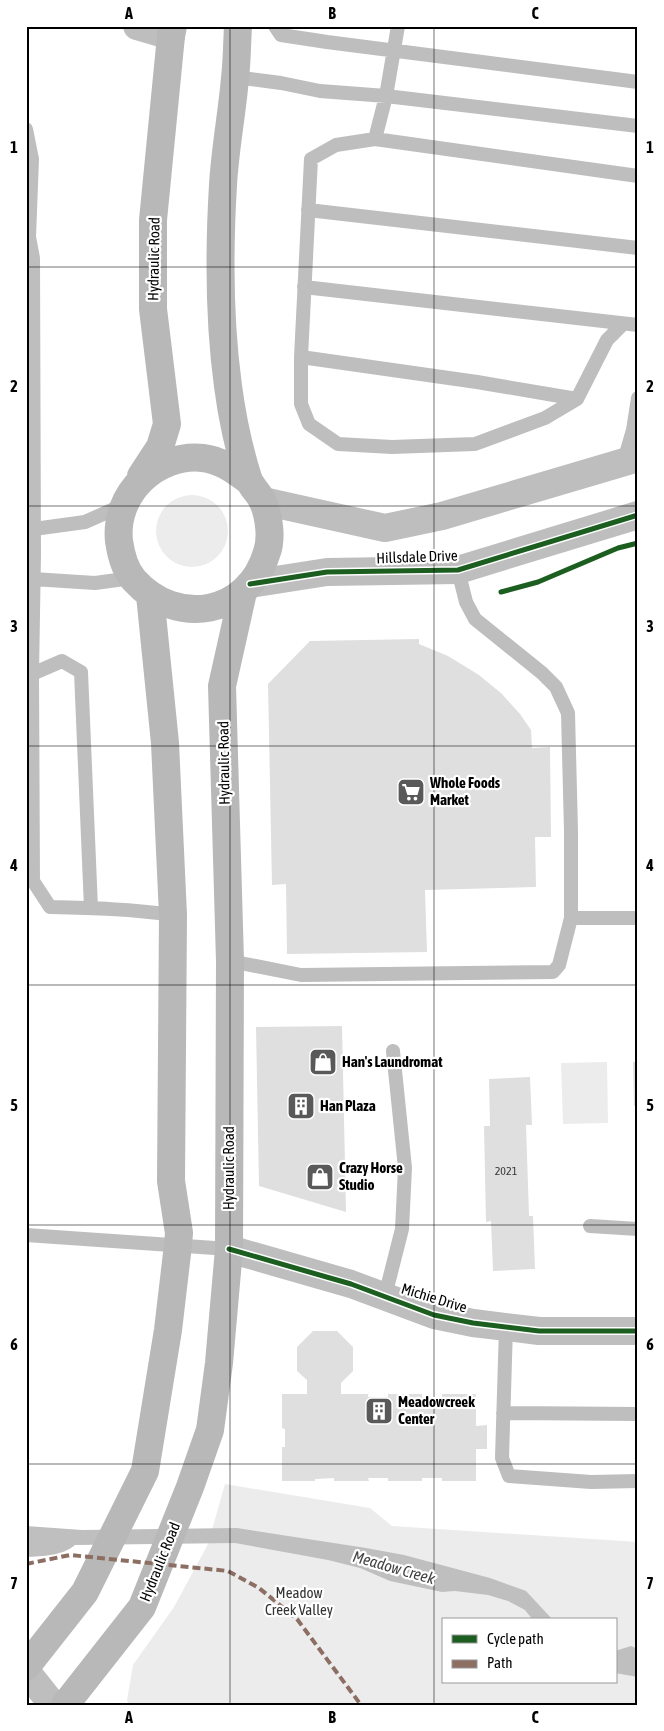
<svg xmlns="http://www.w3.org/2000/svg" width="664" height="1731" font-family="'Asap Condensed',sans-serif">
  <rect width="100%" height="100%" fill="#fff"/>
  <path fill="#ececec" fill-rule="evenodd" d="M156 531a36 36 0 1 1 72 0a36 36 0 1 1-72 0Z
    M607 1062 608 1123 563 1124 561 1063Z
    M225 1484 370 1508 392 1526 638 1542V1705H129L127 1700 133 1665 174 1607 208 1544ZM443 1620H615V1682H443Z"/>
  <path fill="#bfbfbf" d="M26 1526 82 1530 237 1528 366 1548 404 1555 490 1578 526 1591 553 1620H533L525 1610 508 1601 488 1595 455 1591 442 1592 390 1581 360 1568 328 1560 235 1543 75 1545C62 1556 43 1556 26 1557Z
    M631 1646 638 1649V1677L615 1673V1651Z"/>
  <path fill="#dfdfdf" d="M419 639V644L448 656 479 675 502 694 520 714 531 730 532 748 550 747 551 837H535L536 887 425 890 427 952 287 954 286 884 272 885 268 684 310 641Z
    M342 1026 346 1212 259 1186 256 1027Z
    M633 1062H638V1106H634Z
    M530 1077 532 1125H526L529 1216H533L535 1269 493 1271 491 1221 486 1222 484 1126H490L489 1079Z
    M313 1331H337L353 1347V1371L341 1383V1394H368V1397H388V1394H422V1397H442V1394H476V1426L487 1425V1449H476V1481H442V1478H422V1481H388V1478H368L369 1481H334V1478L315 1479V1481H282V1447H285V1429L282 1428V1394H307V1380L297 1371V1347Z"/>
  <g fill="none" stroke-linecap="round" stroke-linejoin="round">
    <path stroke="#bebebe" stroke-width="14" d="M275 26 281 35 327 42 638 82
      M398 26 386 96 375 139 336 145 311 159 301 357V404L309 424 338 444 392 447 475 444 545 418 577 399 607 340 623 324
      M235 77 281 83 320 91 386 96 638 126
      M26 129 32 159 29 237
      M375 139 638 176
      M308 210 638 248
      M26 235 29 237 33 258 34 554 32 674
      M304 287 638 325
      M301 357 477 382 577 399
      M624 461 633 430 638 398
      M34 529 85 522 123 505
      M458 570 466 602 475 619 542 673 556 687 568 713 571 831V918H638
      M33 579 95 583 132 578
      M91 908 81 672 62 661 32 674 33 881 50 907C91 908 132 909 173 915
      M230 961 301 975 553 972 559 965 571 918
      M590 1226 638 1229
      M26 1235 229 1249
      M385 1296 402 1229 405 1168 393 1051
      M506 1327 502 1458 509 1476 591 1482 638 1481
      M503 1413 638 1414"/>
    <path stroke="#bebebe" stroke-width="28" d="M137 26 171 36
      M229 1249 351 1284 434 1315 473 1323 539 1331H638"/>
    <path stroke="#bebebe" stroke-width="28" d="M263 501 385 528 442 516 638 458
      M250 584 327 572 458 570 638 515
      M26 1671 53 1705"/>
    <path stroke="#b8b8b8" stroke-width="28" d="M238 26C237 43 237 61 235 78 232 114 225 149 223 185 219 252 219 320 228 386 232 417 239 449 248 478 251 487 259 493 263 502 269 516 272 538 267 552 249 615 177 628 134 580 125 570 121 555 119 541 114 494 156 453 203 458 221 460 235 471 249 481
      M141 476 160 447 167 424 153 309V220L171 36 173 26
      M26 1667 85 1592 145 1471 168 1330 178 1245 179 1233 171 1181 173 915 165 743 150 595
      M65 1705 142 1607 190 1487 210 1430 219 1363 229 1249 230 961 222 686 243 592"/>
    <path stroke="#8d6e63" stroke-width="4" stroke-dasharray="8 4" stroke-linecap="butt" d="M26 1564 70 1555 228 1571 259 1588 297 1619 361 1705"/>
    <defs>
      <path id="cycleway" d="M250 584 327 572 458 570 638 515
        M501 592 538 582 618 548 638 543
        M229 1249 351 1284 434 1315 473 1323 539 1331H638"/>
    </defs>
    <use href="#cycleway" stroke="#fff" stroke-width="8"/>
    <use href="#cycleway" stroke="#1b5e20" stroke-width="5"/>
  </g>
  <path fill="none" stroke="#000" stroke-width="1" stroke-opacity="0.55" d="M230 26V1705M434 26V1705M26 267H638M26 506H638M26 746H638M26 985H638M26 1225H638M26 1464H638"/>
  <defs>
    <symbol id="supermarket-square" viewBox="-11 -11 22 22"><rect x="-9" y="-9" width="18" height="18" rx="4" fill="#595959" stroke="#fff"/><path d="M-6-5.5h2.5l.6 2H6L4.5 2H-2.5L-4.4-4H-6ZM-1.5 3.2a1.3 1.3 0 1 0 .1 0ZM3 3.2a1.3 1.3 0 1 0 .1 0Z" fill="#fff"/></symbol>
    <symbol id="shop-square" viewBox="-11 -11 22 22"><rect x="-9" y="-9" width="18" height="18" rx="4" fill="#595959" stroke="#fff"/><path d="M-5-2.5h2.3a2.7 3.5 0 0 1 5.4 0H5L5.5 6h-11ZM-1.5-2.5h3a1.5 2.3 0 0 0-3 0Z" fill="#fff"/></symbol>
    <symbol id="building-square" viewBox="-11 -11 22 22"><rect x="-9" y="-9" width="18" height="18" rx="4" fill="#595959" stroke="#fff"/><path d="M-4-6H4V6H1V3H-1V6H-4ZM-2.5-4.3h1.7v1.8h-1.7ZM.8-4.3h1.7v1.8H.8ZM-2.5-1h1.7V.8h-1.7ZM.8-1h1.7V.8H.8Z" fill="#fff"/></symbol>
  </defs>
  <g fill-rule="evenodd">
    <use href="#supermarket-square" x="395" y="776" width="32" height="32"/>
    <use href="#shop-square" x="307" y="1046" width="32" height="32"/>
    <use href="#building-square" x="285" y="1090" width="32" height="32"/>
    <use href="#shop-square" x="304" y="1161" width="32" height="32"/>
    <use href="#building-square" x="363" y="1395" width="32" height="32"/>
  </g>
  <g text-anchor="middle" stroke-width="4.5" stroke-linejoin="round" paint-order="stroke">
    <g font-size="12" fill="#383838">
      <text x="506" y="1175">2021</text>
    </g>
    <g font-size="15" fill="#000" stroke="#fff">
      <text transform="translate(154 259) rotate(-89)" y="5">Hydraulic Road</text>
      <text transform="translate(417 557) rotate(-2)" y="5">Hillsdale Drive</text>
      <text transform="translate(224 763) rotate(-91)" y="5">Hydraulic Road</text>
      <text transform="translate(229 1168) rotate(-90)" y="5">Hydraulic Road</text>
      <text transform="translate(434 1298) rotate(17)" y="5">Michie Drive</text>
      <text transform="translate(160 1562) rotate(-68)" y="5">Hydraulic Road</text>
    </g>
    <g font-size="15" font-weight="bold" fill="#000" stroke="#fff" text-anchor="start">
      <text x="430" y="788">Whole Foods<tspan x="430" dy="17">Market</tspan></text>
      <text x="342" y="1067">Han's Laundromat</text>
      <text x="320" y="1111">Han Plaza</text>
      <text x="339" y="1173">Crazy Horse<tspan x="339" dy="17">Studio</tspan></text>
      <text x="398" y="1407">Meadowcreek<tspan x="398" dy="17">Center</tspan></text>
    </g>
    <g font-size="15" fill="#333" stroke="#fff">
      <text x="299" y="1598">Meadow<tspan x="299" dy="17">Creek Valley</tspan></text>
    </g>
    <g font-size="16" font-style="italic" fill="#444" stroke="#fff">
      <text transform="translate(394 1567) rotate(16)" y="6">Meadow Creek</text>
    </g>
  </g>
  <rect width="664" height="1731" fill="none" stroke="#ffffff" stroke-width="55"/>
  <rect x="442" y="1618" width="175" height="65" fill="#ffffff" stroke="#999999"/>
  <rect x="452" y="1635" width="25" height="8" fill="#1b5e20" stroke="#999999"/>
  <text x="487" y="1644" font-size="15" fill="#000000">Cycle path</text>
  <rect x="452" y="1660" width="25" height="8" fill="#8d6e63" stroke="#999999"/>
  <text x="487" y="1668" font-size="15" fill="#000000">Path</text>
  <rect x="28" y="28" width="608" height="1676" fill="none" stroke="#000" stroke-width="2"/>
  <g font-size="16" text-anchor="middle" font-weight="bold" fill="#000">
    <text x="129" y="19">A</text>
    <text x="332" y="19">B</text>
    <text x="535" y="19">C</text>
    <text x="14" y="153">1</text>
    <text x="650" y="153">1</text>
    <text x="14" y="392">2</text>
    <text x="650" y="392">2</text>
    <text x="14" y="632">3</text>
    <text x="650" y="632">3</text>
    <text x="14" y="871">4</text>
    <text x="650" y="871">4</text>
    <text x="14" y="1111">5</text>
    <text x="650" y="1111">5</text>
    <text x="14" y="1350">6</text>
    <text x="650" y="1350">6</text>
    <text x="14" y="1589">7</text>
    <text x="650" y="1589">7</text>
    <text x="129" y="1723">A</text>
    <text x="332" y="1723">B</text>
    <text x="535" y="1723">C</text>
  </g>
</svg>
